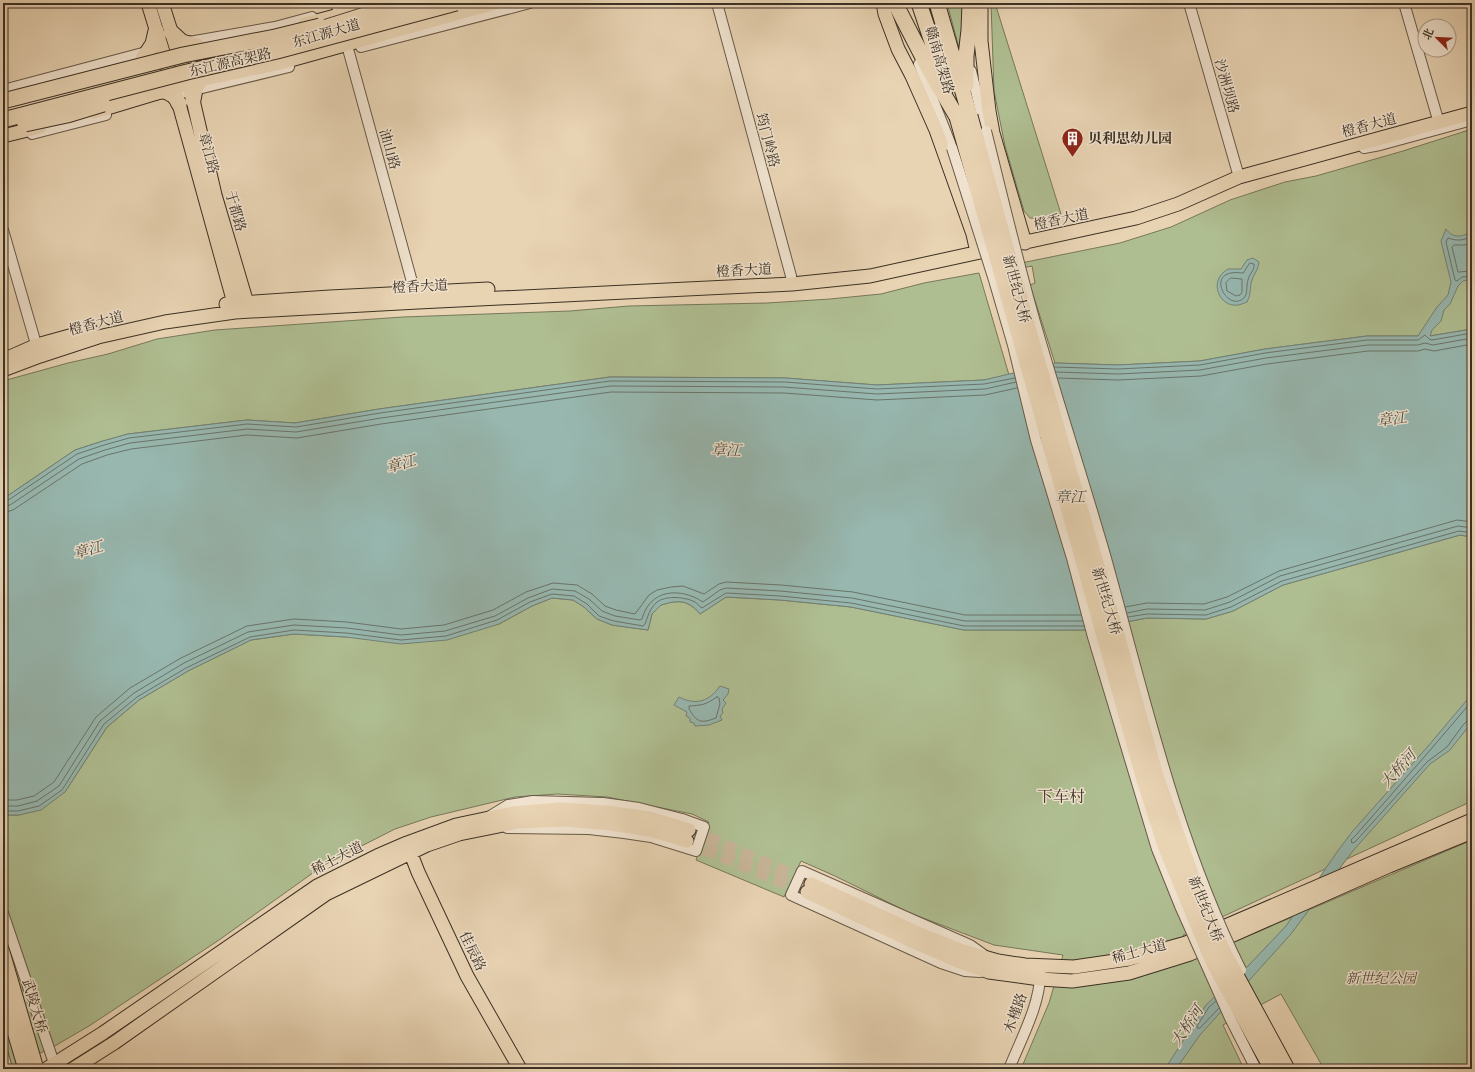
<svg xmlns="http://www.w3.org/2000/svg" width="1475" height="1072" font-family="'IM FELL English','Noto Serif SC',serif">
  <rect width="100%" height="100%" fill="#e8d3b3"/>
  <filter id="stains"><feTurbulence type="fractalNoise" baseFrequency=".005" numOctaves="4"/><feColorMatrix values="0 0 0 0 .2 0 0 0 0 .09 0 0 0 0 .02 0 0 0 .5 -.17"/></filter>
  <radialGradient id="worn" r=".72"><stop offset=".6" stop-color="#630" stop-opacity="0"/><stop offset="1" stop-color="#630" stop-opacity=".3"/></radialGradient>
  <path fill="#afbe91" stroke="#76785a" d="M947 3H965L963 63Z
    M991 3H995L1061 214C1051 217 1041 219 1030 218L1024 211 1005 146 994 91Z
    M1472 129V329L1430 336H1367L1265 349 1200 361 1118 365 1055 363 1030 285 1035 283 1032 266 1022 268 1021 263 1120 243 1171 227 1230 200 1285 182 1316 176 1403 151Z
    M979 273 1009 375 984 380 877 385 785 378 610 377 379 409 295 423 247 420 128 434 103 441 75 450 3 499V381L68 363 108 354 157 339 215 330 403 317 570 311 629 306 767 303 830 299 881 294 924 283Z
    M1460 535 1472 537V801L1183 935 1194 959 1472 840V1069H1324L1281 994 1223 1025 1244 1069H1021L1049 1003 1063 955 994 945 910 913 835 876 801 861 784 897 696 860 709 822 692 814 607 797 557 794 515 797 431 817 395 829 324 865 219 940 89 1026 53 1047 7 1069H3V815H19L65 792 107 727 139 700 188 671 251 640 294 634 346 637 499 624 532 606 552 598 573 600 584 607 597 619 612 625 648 630 652 614 661 605C678 600 687 599 700 614L726 597 780 600 851 607 964 630H1084L1147 618 1206 619 1233 611 1283 585Z"/>
  <path fill="#97b7af" stroke="#738177" d="M1446 229C1453 239 1463 237 1472 231V279L1463 281 1458 286 1450 304 1444 310 1441 321 1432 330 1430 336 1472 329V537L1460 535 1283 585 1233 611 1206 619 1147 618 1084 630H964L851 607 780 600 726 597 700 614C688 599 678 600 661 605L652 614 648 630 612 625 597 619 584 607 573 600 552 598 532 606 499 624 447 640 401 644 346 637 294 634 251 640 188 671 139 700 107 727 65 792 41 810 19 815H3V499L75 450 103 441 128 434 247 420 295 423 379 409 610 377 785 378 877 385 984 380 1055 363 1118 365 1200 361 1265 349 1367 336H1418L1437 307 1448 295 1451 282 1441 241Z
    M1253 258 1259 262C1258 271 1254 273 1252 280 1249 289 1252 292 1247 302 1244 303 1240 305 1238 305 1220 308 1207 281 1228 269H1241L1247 260Z
    M720 686 729 689 728 694 723 700 726 703 722 709 723 713 720 716 722 720 709 725 695 726 694 723 690 722V718L686 716 687 712 674 705 679 697C696 706 710 701 720 686Z
    M1472 694V722L1450 750 1430 764 1352 852 1291 934 1200 1035 1176 1069H1165L1206 1005 1249 965 1286 926 1337 852 1352 832 1429 745Z"/>
  <g fill="none" stroke-linecap="round" stroke-linejoin="round">
    <path stroke="#6a746a" stroke-width="1" d="M1472 236C1463 241 1457 241 1448 238L1446 242 1455 280 1457 281 1462 277 1472 276
      M1472 242 1465 245H1454L1452 247 1458 272 1472 271
      M1250 263 1254 264C1255 270 1249 274 1248 280 1246 286 1248 294 1244 298 1229 312 1208 277 1231 273 1235 272 1239 273 1243 273Z
      M1231 278 1242 279V292L1240 295 1236 296 1227 291 1226 283Z
      M1054 367 1118 369 1200 365 1265 353 1367 340H1418L1425 335 1429 339 1432 340 1472 333
      M1056 372 1118 374 1200 370 1266 358 1368 345H1418L1425 343 1433 345 1472 338
      M1058 378 1118 380 1201 376 1267 364 1368 351H1418L1425 349 1434 351 1472 344
      M3 501H7L77 454 104 445 129 438 247 424 296 427 380 413 610 381 785 382 877 389 984 384 1015 378
      M3 507 10 505 79 459 105 450 130 443 247 429 296 432 381 418 611 386 784 387 877 394 985 389 1016 382
      M3 513 13 510 82 464 107 455 131 449 247 435 297 438 381 424 611 392 784 393 877 400 985 395 1017 388
      M1125 607 1147 603 1204 604 1227 597 1279 571 1457 520 1472 522
      M1127 613 1147 609 1205 610 1230 602 1280 576 1458 526 1472 528
      M1128 617 1147 614 1206 615 1231 607 1282 581 1459 531 1472 533
      M717 697 719 698 720 704 716 718C700 724 697 722 689 709V706C703 705 705 705 717 697Z
      M1472 701 1432 748 1356 835 1351 840 1352 843 1355 842 1427 762 1447 747 1463 725 1468 720H1472
      M3 800H17L34 796 54 782 96 717 130 688 181 658 247 626 294 619 347 622 401 629 444 625 493 610 526 592 553 583 577 585 592 594 605 606 616 610 635 614 649 595 657 590 671 587 683 586 704 594 719 584 726 582 781 585 853 592 965 615H1081
      M3 806H18L37 801 59 786 100 721 134 693 184 663 248 632 294 625 347 628 401 635 445 631 495 616 528 598 552 589 575 591 589 599 602 611 615 616 640 620 642 619C650 589 680 587 703 602L720 590 726 588 780 591 852 598 965 621H1083
      M3 811H18L39 806 62 790 104 724 137 697 186 668 250 637 294 630 346 633 401 640 446 636 497 620 530 602 552 594 574 596 587 604 599 616 614 621 643 626 645 624C648 616 650 608 657 602 666 595 686 597 695 602 697 603 699 606 702 608L726 593 780 596 851 603 964 626H1084
      M1216 1001 1209 1007 1197 1026V1028H1200L1219 1008"/>
    <path stroke="#c6b396" stroke-width="13" stroke-dasharray="13 6" stroke-linecap="butt" d="M689 830 811 884
      M687 841 807 892"/>
    <defs>
      <path id="minor" d="M336 3 342 22
        M717 3 791 276 792 284
        M1189 3 1239 177
        M1404 3 1439 123
        M345 9 368 3
        M345 38 417 300
        M189 42 275 27 312 17
        M361 47 530 3
        M919 64 952 148
        M971 71 986 131
        M3 90 150 51
        M169 96 289 67
        M32 134 106 115
        M1364 148 1380 145 1472 120
        M3 230 38 351
        M490 816 508 805 533 801 603 803 639 808 682 819 704 827 696 851 651 837 624 833 589 829 507 828
        M3 913 56 1069
        M980 972 965 971 941 963 791 895 802 871 970 945 984 955
        M3 1054 7 1069
        M1009 1069C1020 1041 1041 1003 1040 973"/>
      <path id="major" d="M148 3 179 104 234 303 235 311
        M162 3 193 100 215 195 249 310
        M883 3 885 14 898 49 912 76 936 130 973 234 977 252
        M981 3V41L989 111 993 133 1025 243
        M305 24 354 11
        M94 112 200 80 280 63 495 3
        M3 136 40 127
        M226 304 330 297 488 289
        M3 360 37 345 91 330
        M3 370 40 356 98 337 165 322 235 312 418 302 792 284 870 276 1136 218 1178 204 1239 177 1472 113
        M408 846 418 872 467 976 520 1069
        M811 884 920 934 963 951 998 961 1025 965 1074 967 1129 959 1186 943 1472 820
        M807 892 916 943 960 962 989 972 1040 979 1072 981 1129 973 1190 954 1389 866 1472 832
        M3 952 37 1069
        M3 995 25 1069
        M46 1069 103 1033 317 886 377 856 407 843 456 825 513 813 560 809 607 812 649 818 689 830
        M73 1069 114 1043 326 894 427 845 459 834 518 822 565 820 611 824 650 830 687 841"/>
      <path id="highway" d="M895 3 930 71 957 117
        M919 3 947 87
        M937 3 970 116
        M171 32 182 42 197 46
        M143 59 153 44 156 31
        M966 85V56L969 30 970 3
        M156 92C166 89 175 94 179 104
        M193 100 195 89 200 80"/>
    </defs>
    <use href="#minor" stroke="#675a48" stroke-width="12"/>
    <use href="#major" stroke="#3c3124" stroke-width="15"/>
    <use href="#highway" stroke="#3c3124" stroke-width="17"/>
    <use href="#minor" stroke="#f0e2ce" stroke-width="10"/>
    <use href="#major" stroke="#e8d3b3" stroke-width="13"/>
    <use href="#highway" stroke="#e8d3b3" stroke-width="15"/>
    <defs>
      <path id="minor-bridge" d="M986 131C1003 199 1019 268 1039 336 1060 409 1084 482 1105 555 1144 695 1176 839 1241 970
        M952 148 994 280 1013 345 1036 440 1072 558 1093 637 1157 849 1180 906 1230 1018 1256 1069"/>
      <path id="highway-bridge" d="M311 32 368 14 410 3
        M3 101 183 55 275 37 320 26
        M970 116 1031 338 1116 631 1156 776 1200 899 1225 955 1287 1069
        M957 117 1082 557 1144 780 1166 848 1213 962 1272 1069
        M3 120 187 72 277 51 456 3
        M25 124 67 115 103 104"/>
    </defs>
    <use href="#minor-bridge" stroke="#675a48" stroke-width="12" stroke-linecap="butt"/>
    <use href="#highway-bridge" stroke="#3c3124" stroke-width="17" stroke-linecap="butt"/>
    <use href="#minor-bridge" stroke="#f0e2ce" stroke-width="10"/>
    <use href="#highway-bridge" stroke="#e8d3b3" stroke-width="15"/>
  </g>
  <defs>
    <symbol id="building-pin" viewBox="-11 -11 22 30"><path d="M0 17L-7.5 6A9.5 9.5 0 1 1 7.5 6Z" fill="#8f2418" stroke="#f0e2ce"/><path d="M-4-6H4V6H1V3H-1V6H-4ZM-2.5-4.3h1.7v1.8h-1.7ZM.8-4.3h1.7v1.8H.8ZM-2.5-1h1.7V.8h-1.7ZM.8-1h1.7V.8H.8Z" fill="#fff"/></symbol>
  </defs>
  <g fill-rule="evenodd">
    <use href="#building-pin" x="1060" y="126" width="25" height="34"/>
  </g>
  <g text-anchor="middle" stroke-width="3" stroke-linejoin="round" paint-order="stroke">
    <g font-size="14" fill="#3c3124" stroke="#f0e2ce">
      <text transform="translate(326 33) rotate(-16)" y="5">东江源大道</text>
      <text transform="translate(940 60) rotate(74)" y="5">赣南高架路</text>
      <text transform="translate(230 62) rotate(-13)" y="5">东江源高架路</text>
      <text transform="translate(1227 86) rotate(74)" y="5">沙洲坝路</text>
      <text transform="translate(1369 125) rotate(-15)" y="5">橙香大道</text>
      <text transform="translate(768 140) rotate(75)" y="5">筠门岭路</text>
      <text transform="translate(390 149) rotate(74)" y="5">油山路</text>
      <text transform="translate(209 153) rotate(75)" y="5">章江路</text>
      <text transform="translate(236 211) rotate(74)" y="5">于都路</text>
      <text transform="translate(1061 219) rotate(-12)" y="5">橙香大道</text>
      <text transform="translate(744 270) rotate(-3)" y="5">橙香大道</text>
      <text transform="translate(420 286) rotate(-3)" y="5">橙香大道</text>
      <text transform="translate(1017 289) rotate(75)" y="5">新世纪大桥</text>
      <text transform="translate(96 323) rotate(-15)" y="5">橙香大道</text>
      <text transform="translate(1107 601) rotate(73)" y="5">新世纪大桥</text>
      <text transform="translate(337 858) rotate(-27)" y="5">稀土大道</text>
      <text transform="translate(1206 909) rotate(68)" y="5">新世纪大桥</text>
      <text transform="translate(473 951) rotate(64)" y="5">佳辰路</text>
      <text transform="translate(1139 951) rotate(-15)" y="5">稀土大道</text>
      <text transform="translate(35 1006) rotate(74)" y="5">武陵大桥</text>
      <text transform="translate(1015 1013) rotate(-70)" y="5">木槿路</text>
    </g>
    <g font-size="14" font-weight="bold" fill="#3c3124" stroke="#f0e2ce" text-anchor="start">
      <text x="1088" y="143">贝利思幼儿园</text>
    </g>
    <g font-size="14" font-style="italic" fill="#534d3a" stroke="#f0e2ce">
      <text x="1381" y="983">新世纪公园</text>
    </g>
    <g font-size="15" font-style="italic" fill="#4e4c40" stroke="#f0e2ce">
      <text transform="translate(1392 419) rotate(-7)" y="5">章江</text>
      <text transform="translate(726 450) rotate(3)" y="5">章江</text>
      <text transform="translate(401 464) rotate(-15)" y="5">章江</text>
      <text x="1070" y="502">章江</text>
      <text transform="translate(88 550) rotate(-15)" y="5">章江</text>
      <text transform="translate(1398 769) rotate(-48)" y="5">大桥河</text>
      <text transform="translate(1187 1026) rotate(-56)" y="5">大桥河</text>
    </g>
    <g font-size="16" fill="#3c3124" stroke="#f0e2ce">
      <text x="1061" y="802">下车村</text>
    </g>
  </g>
  <rect width="1475" height="1072" fill="none" stroke="#e8d3b3" stroke-width="16"/>
  <rect x="4" y="4" width="1467" height="1064" fill="none" stroke="#3c3124" stroke-width="2"/>
  <rect x="8" y="8" width="1459" height="1056" fill="none" stroke="#3c3124"/>
  <g transform="translate(1437 38) rotate(294)"><circle r="19" fill="#f0e2ce" stroke="#a89b8a"/>
  <path d="M0-3L7 15L0 10L-7 15Z" fill="#8f2418"/>
  <text y="-6" font-size="11" font-weight="bold" text-anchor="middle" fill="#3c3124">北</text>
  </g>
  <rect width="100%" height="100%" filter="url(#stains)"/>
  <rect width="100%" height="100%" fill="url(#worn)"/>
</svg>
